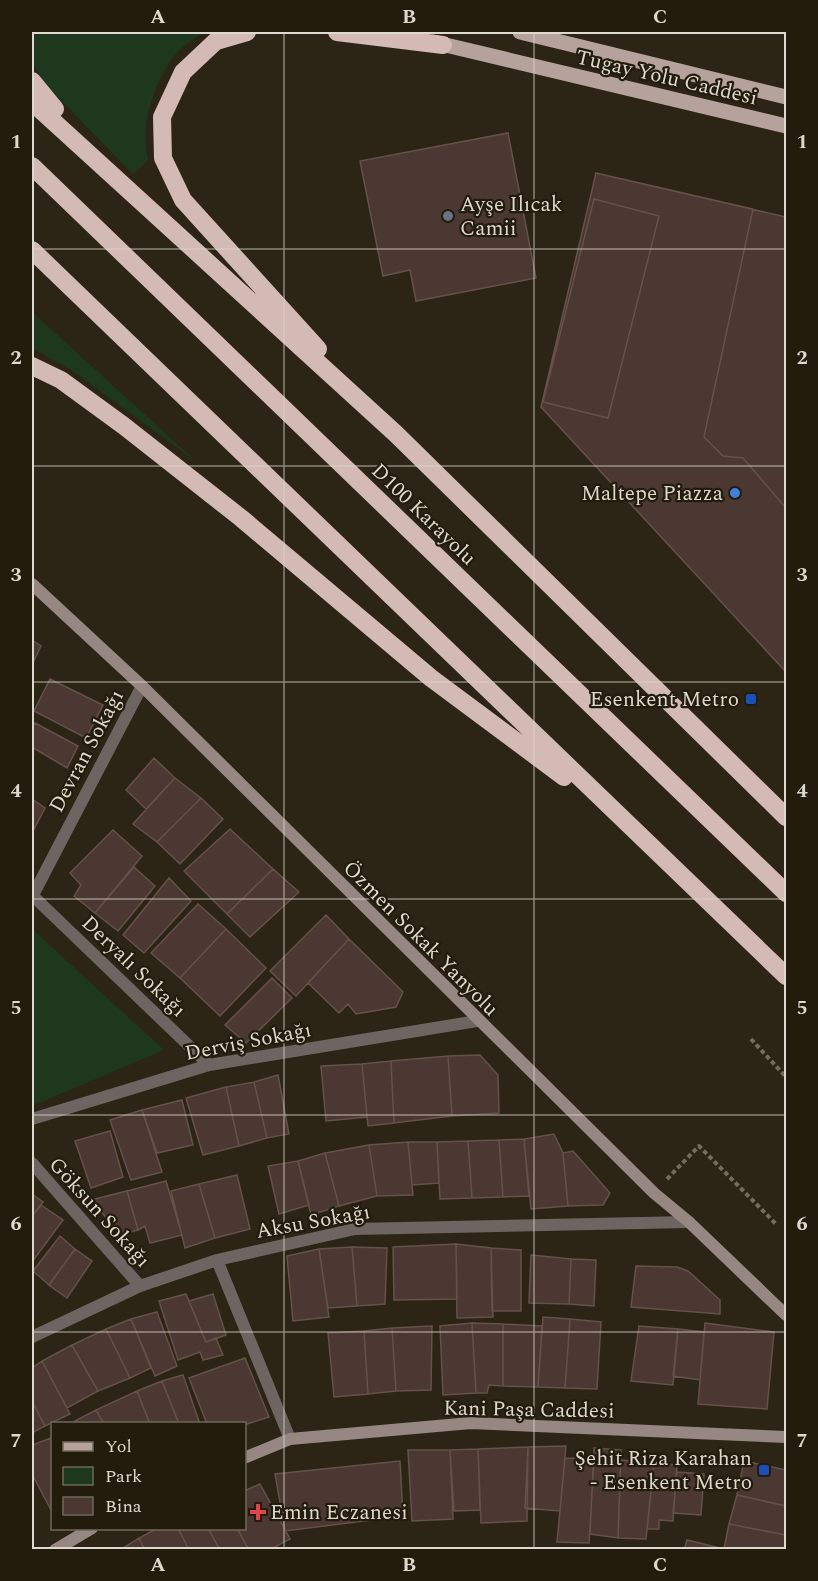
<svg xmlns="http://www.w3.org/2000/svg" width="818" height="1581" font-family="Spectral,serif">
  <rect width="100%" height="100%" fill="#2c2515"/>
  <path fill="#1d381d" d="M32 32H204C195 39 182 46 175 55 154 83 139 125 148 160L133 174 44 83 32 61Z
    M32 312 198 463 73 371 32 348Z
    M32 929 164 1050 32 1106Z"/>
  <path fill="#4b3832" stroke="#65514a" stroke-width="1.5" d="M508 133 536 278 416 301 410 270 383 276 360 161Z
    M596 173 786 217V672L541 407Z
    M596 173 753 209 704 437 723 456 743 458 786 508V672L541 407Z
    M594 199 659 216 608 418 543 402Z
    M32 640 41 646 32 665Z
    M50 679 103 705 86 738 34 711Z
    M35 723 78 746 67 768 32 747V729Z
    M154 758 175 778 146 809 126 790Z
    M175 778 201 798 157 842 133 824Z
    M201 798 223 819 180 864 157 842Z
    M32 799 45 808 32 833Z
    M230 829 273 869 227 914 184 871Z
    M113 830 142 856 95 913 74 896 81 885 70 873Z
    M134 867 155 886 118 931 95 913Z
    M273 869 299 892 250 937 227 914Z
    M169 878 191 901 144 953 123 935Z
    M198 904 226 929 180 978 151 953Z
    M326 915 349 939 296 996 270 971Z
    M226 929 266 968 220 1016 180 978Z
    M349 939 403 992 396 1007 356 1014 348 1004 339 1013 308 983Z
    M272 978 292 998 246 1043 225 1025Z
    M480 1055 498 1075 499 1113 452 1116 448 1056Z
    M448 1056 452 1116 394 1123 391 1061Z
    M391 1061 394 1123 368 1126 362 1064Z
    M362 1064 367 1117 326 1121 321 1066Z
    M278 1075 289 1134 267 1138 254 1082Z
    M254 1082 267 1138 239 1146 226 1087Z
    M226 1087 239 1146 203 1155 186 1098Z
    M182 1100 193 1145 157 1153 142 1110Z
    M142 1110 162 1172 131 1180 110 1120Z
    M110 1131 123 1177 91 1188 75 1141Z
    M554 1134 563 1153 568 1206 531 1209 524 1139Z
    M524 1139 529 1196 503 1197 499 1140Z
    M499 1140 503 1197 472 1198 468 1141Z
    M468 1141 472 1198 440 1199 437 1142Z
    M408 1142H437L439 1183 412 1185Z
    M408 1142 413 1195 377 1196 369 1145Z
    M369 1145 377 1196 339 1206 325 1153Z
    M573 1151 610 1193 603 1205 568 1206 563 1153Z
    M325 1153 339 1206 311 1215 298 1161Z
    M298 1161 309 1205 279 1214 268 1166Z
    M237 1175 250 1229 215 1238 199 1184Z
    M166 1181 182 1235 150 1243 145 1226 138 1230 127 1191Z
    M199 1184 215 1238 185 1248 171 1191Z
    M127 1191 138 1230 121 1235 91 1200Z
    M32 1194 43 1202 32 1216Z
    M41 1205 63 1220 32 1262V1216Z
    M60 1236 75 1249 49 1285 33 1271Z
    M456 1244 491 1248 493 1317 457 1318Z
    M456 1244 457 1299 394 1300 393 1247Z
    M352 1247 387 1248 385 1304 357 1306Z
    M352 1247 357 1306 328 1308 319 1249Z
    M491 1248 521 1250V1311H492Z
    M75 1249 92 1261 67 1298 49 1285Z
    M319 1249 329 1317 293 1321 287 1256Z
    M531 1255 571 1259 569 1304 529 1303Z
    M571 1259 596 1260 594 1306 569 1304Z
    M636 1266 677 1267 688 1271 720 1300V1314L631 1307Z
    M186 1294 206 1342 216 1338 223 1355 203 1360 200 1352 178 1360 159 1301Z
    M213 1294 226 1335 206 1342 189 1301Z
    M157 1312 177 1366 155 1376 131 1319Z
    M543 1317 570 1319 565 1388 538 1387Z
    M131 1319 151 1368 130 1378 106 1329Z
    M570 1319 601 1322 597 1389 565 1388Z
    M472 1323 503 1324V1386L489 1385 487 1393H476Z
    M472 1323 476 1393 443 1395 440 1326Z
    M705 1323 774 1332 767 1409 698 1404Z
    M503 1324 542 1326 538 1387 503 1386Z
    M432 1326 431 1390 396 1391 392 1328Z
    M639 1326 678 1329 673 1385 631 1381Z
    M392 1328 396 1391 368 1394 364 1331Z
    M106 1329 130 1378 98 1391 72 1345Z
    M678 1329 704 1332 700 1380 673 1376Z
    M364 1331 368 1394 334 1397 328 1333Z
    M72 1345 98 1391 67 1408 42 1361Z
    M245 1358 269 1417 244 1425 207 1424 189 1378Z
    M42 1361 70 1414 45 1426 32 1401V1368Z
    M183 1375 200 1424H179L162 1381Z
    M162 1381 179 1424H150L137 1391Z
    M137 1391 150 1424H104L96 1410Z
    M32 1401 45 1426 32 1433Z
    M96 1410 104 1424H77L75 1421Z
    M51 1438 52 1441 51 1510 32 1474V1445Z
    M566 1446 560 1511 525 1508 528 1447Z
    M528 1447 527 1521 481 1523 478 1449Z
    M594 1448 621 1450 618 1538 590 1534Z
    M478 1449 480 1510 454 1511 450 1450Z
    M408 1450H450L453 1519 412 1521Z
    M565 1458 594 1459 589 1543 557 1542Z
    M621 1460 654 1463 646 1539 618 1538Z
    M400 1461 403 1516 285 1531 275 1474Z
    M744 1461 786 1470V1506L737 1495Z
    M654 1463 677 1465 673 1521 659 1520V1529H647Z
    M677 1472 704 1474 701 1515 673 1513Z
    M260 1484 290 1539 269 1550H249L237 1528H244V1491Z
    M737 1495 786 1506V1535L729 1524Z
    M729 1524 786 1535V1550L724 1549Z
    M158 1528H178L189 1550H145L139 1538Z
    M178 1528H208L220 1550H189Z
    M208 1528H237L249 1550H220Z
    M139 1538 145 1550H120Z
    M687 1540 724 1549 725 1550H684Z"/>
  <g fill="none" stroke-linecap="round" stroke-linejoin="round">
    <path stroke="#736c5f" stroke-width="4" stroke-dasharray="4.5 3" stroke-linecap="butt" d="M751 1039 786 1077
      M667 1179 699 1146 776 1224"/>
    <path stroke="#6e6462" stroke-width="12" d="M32 895 209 1065
      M32 897 142 686
      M32 1119 209 1065 477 1021
      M32 1163 140 1286
      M217 1260 290 1439
      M32 1337 140 1286 217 1260 355 1229 689 1222"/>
    <path stroke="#978783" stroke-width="12" d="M32 584 142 686 654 1193 689 1222 786 1315
      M244 1458 290 1439 471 1423 786 1437
      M55 1550 92 1528"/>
    <path stroke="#b6a29d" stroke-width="15" d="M520 32 786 97
      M433 42 786 126"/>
    <path stroke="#d3bab4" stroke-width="18" d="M247 32 216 41 183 72 162 117 163 158 183 200 318 349
      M337 32 443 45
      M32 81 55 109
      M32 102 396 434 786 817
      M32 166 786 893
      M32 250 786 976
      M32 366 61 380 124 426 241 518 431 678 564 777"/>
  </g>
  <path fill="none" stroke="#ded9cf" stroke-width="1.5" stroke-opacity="0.55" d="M284 32V1550M534 32V1550M32 249H786M32 466H786M32 682H786M32 899H786M32 1115H786M32 1332H786"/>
  <circle fill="#6b7280" stroke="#231c0c" stroke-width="2" cx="448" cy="216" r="6"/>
  <circle fill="#3f7fe0" stroke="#231c0c" stroke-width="2" cx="735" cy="493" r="6"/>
  <g fill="#1a4fb4" stroke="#231c0c" stroke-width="2">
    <rect x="745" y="693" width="12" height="12" rx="3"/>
    <rect x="758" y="1464" width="12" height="12" rx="3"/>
  </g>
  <path fill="#e0444e" stroke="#231c0c" stroke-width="2" d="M255 1503h6v6h6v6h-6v6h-6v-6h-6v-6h6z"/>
  <g text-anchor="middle" stroke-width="4.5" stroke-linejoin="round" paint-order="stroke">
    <g font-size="21" fill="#ded9cf" stroke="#231c0c">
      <text transform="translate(667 77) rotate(13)" y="7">Tugay Yolu Caddesi</text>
      <text transform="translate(424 514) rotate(44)" y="7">D100 Karayolu</text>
      <text transform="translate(86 751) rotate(-62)" y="7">Devran Sokağı</text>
      <text transform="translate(421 938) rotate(45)" y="7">Özmen Sokak Yanyolu</text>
      <text transform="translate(134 966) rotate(44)" y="7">Deryalı Sokağı</text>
      <text transform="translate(248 1041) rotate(-11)" y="7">Derviş Sokağı</text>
      <text transform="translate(100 1212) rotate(48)" y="7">Göksun Sokağı</text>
      <text transform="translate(313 1221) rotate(-10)" y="7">Aksu Sokağı</text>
      <text transform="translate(529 1409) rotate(1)" y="7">Kani Paşa Caddesi</text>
    </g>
    <g font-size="21" fill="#ded9cf" stroke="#231c0c" text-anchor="end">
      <text x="460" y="211" text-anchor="start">Ayşe Ilıcak<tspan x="460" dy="24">Camii</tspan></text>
      <text x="723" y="500">Maltepe Piazza</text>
      <text x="739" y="706">Esenkent Metro</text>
      <text x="752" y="1465">Şehi̇t Riza Karahan<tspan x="752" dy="24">- Esenkent Metro</tspan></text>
      <text x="270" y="1519" text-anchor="start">Emin Eczanesi</text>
    </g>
  </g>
  <rect width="818" height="1581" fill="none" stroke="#231c0c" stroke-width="66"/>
  <rect x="51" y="1422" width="195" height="108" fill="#231c0c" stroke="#6e685a" stroke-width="1.5"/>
  <rect x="63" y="1442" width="30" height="9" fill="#b6a29d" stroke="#6e685a" stroke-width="1.5"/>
  <text x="105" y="1452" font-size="18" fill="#ded9cf">Yol</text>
  <rect x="63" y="1467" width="30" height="18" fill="#1d381d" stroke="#6e685a" stroke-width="1.5"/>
  <text x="105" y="1482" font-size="18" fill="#ded9cf">Park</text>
  <rect x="63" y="1497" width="30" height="18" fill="#4b3832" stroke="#6e685a" stroke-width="1.5"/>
  <text x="105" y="1512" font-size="18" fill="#ded9cf">Bina</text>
  <rect x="33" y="33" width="752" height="1515" fill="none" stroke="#ded9cf" stroke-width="2"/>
  <g font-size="20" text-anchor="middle" font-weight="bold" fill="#ded9cf">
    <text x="158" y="23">A</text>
    <text x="409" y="23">B</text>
    <text x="660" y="23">C</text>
    <text x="16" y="148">1</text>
    <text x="802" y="148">1</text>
    <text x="16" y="364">2</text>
    <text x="802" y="364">2</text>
    <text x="16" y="581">3</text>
    <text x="802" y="581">3</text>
    <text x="16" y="797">4</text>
    <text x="802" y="797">4</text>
    <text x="16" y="1014">5</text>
    <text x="802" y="1014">5</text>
    <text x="16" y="1230">6</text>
    <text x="802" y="1230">6</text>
    <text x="16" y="1447">7</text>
    <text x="802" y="1447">7</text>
    <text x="158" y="1571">A</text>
    <text x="409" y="1571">B</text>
    <text x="660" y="1571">C</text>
  </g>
</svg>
